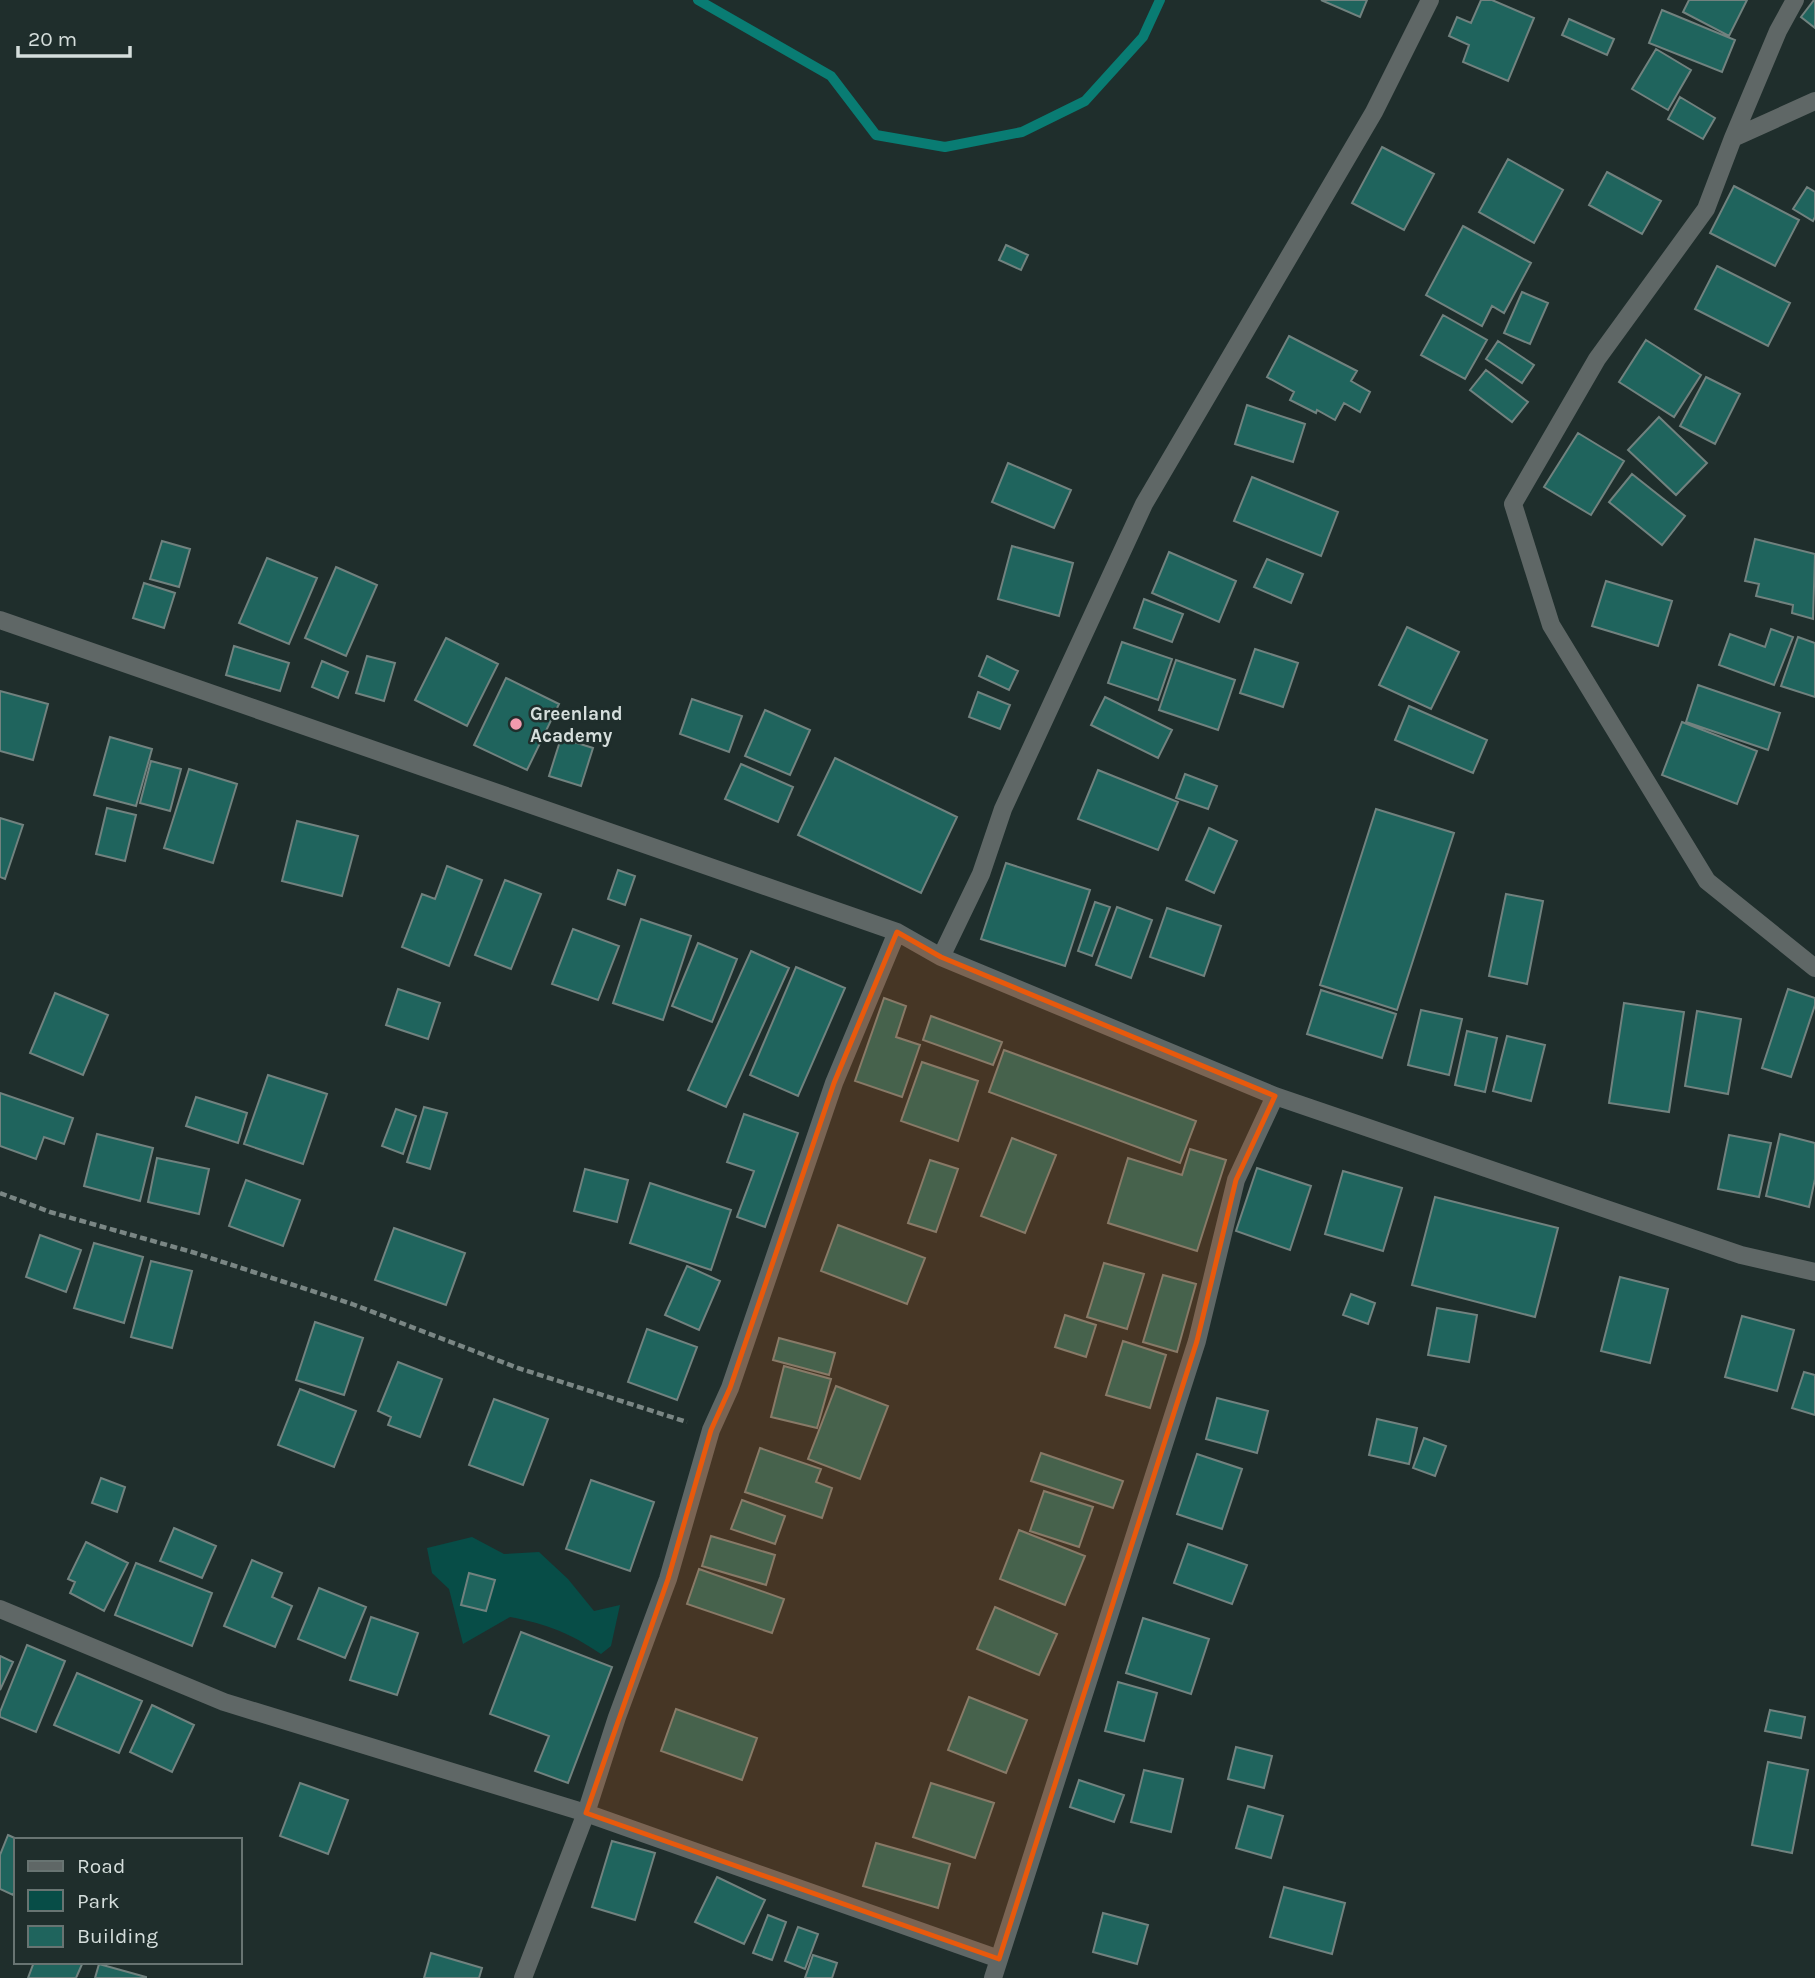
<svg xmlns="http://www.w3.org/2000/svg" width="1815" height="1978" font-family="Karla,sans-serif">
  <rect width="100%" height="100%" fill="#1f2e2c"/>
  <path fill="#074d47" d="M472 1537 504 1554 539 1552 568 1579 594 1611 620 1605 611 1646 601 1654C570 1633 547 1624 510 1617L463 1644 449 1589 432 1573 427 1548Z"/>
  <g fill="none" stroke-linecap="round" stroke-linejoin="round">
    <path stroke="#097c73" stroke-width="10" d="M698 0 831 76 876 135 945 147 1022 132 1085 101 1143 37 1160 0"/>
  </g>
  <path fill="#1f645d" stroke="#71827f" stroke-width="2" d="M1321 0H1367L1360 17Z
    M1481 0H1492L1534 18 1508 81 1463 62 1469 45 1449 36 1457 17 1471 23Z
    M1689 0H1747L1729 36 1683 12Z
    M1814 0H1815V28L1801 17Z
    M1662 10 1735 40 1722 72 1649 43Z
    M1569 19 1614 39 1607 55 1562 35Z
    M1656 49 1691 70 1668 110 1632 89Z
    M1680 97 1715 118 1703 139 1668 119Z
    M1382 147 1434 174 1404 230 1352 203Z
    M1508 159 1563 190 1534 243 1479 212Z
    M1607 172 1661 201 1642 234 1589 205Z
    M1734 186 1799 220 1775 266 1710 233Z
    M1807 187 1815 192V217L1813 221 1793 209Z
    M1463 226 1531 263 1504 313 1492 306 1482 326 1426 295Z
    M1006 245 1028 255 1021 270 999 260Z
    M1717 266 1790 303 1768 346 1695 309Z
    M1522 292 1548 303 1530 344 1504 333Z
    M1443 315 1487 340 1465 379 1421 355Z
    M1289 336 1357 371 1351 381 1370 392 1360 412 1344 403 1335 420 1317 410 1316 413 1290 400 1294 392 1267 377Z
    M1646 340 1701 375 1674 417 1619 382Z
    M1498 341 1534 365 1522 383 1486 359Z
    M1486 370 1528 402 1512 422 1470 390Z
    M1706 377 1740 394 1715 444 1680 426Z
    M1247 405 1305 424 1293 462 1235 444Z
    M1659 417 1707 463 1676 495 1628 450Z
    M1578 433 1624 461 1591 515 1544 487Z
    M1008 463 1071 490 1054 528 992 502Z
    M1632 474 1685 516 1662 545 1609 502Z
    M1252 477 1338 512 1321 556 1234 521Z
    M1755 539 1815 554 1813 619 1792 613 1793 605 1756 596 1759 584 1745 581Z
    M162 541 190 549 179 587 150 579Z
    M1012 546 1073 563 1059 616 998 599Z
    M1169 552 1236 581 1219 622 1152 593Z
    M267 558 317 578 289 644 239 623Z
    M1267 559 1303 574 1291 603 1254 587Z
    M336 567 377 585 346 656 305 638Z
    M1606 581 1672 601 1658 646 1592 626Z
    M144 583 175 593 164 628 133 618Z
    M1144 599 1183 614 1172 642 1134 628Z
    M1407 627 1459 652 1431 709 1379 685Z
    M1771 629 1793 637 1774 685 1719 665 1730 634 1765 647Z
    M1798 637 1815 643V697L1781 686Z
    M446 638 498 664 467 726 415 700Z
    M1122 642 1172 659 1158 700 1108 683Z
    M234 646 289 663 280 691 226 675Z
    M1255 649 1298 663 1283 707 1240 693Z
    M367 656 395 663 384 701 356 693Z
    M987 656 1018 671 1009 690 979 676Z
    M1176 660 1235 680 1218 730 1159 710Z
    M322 661 348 672 338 698 312 687Z
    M506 678 559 704 527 770 474 745Z
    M1698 685 1780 713 1768 750 1686 722Z
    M0 691 48 704 33 760 0 751Z
    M978 692 1010 705 1000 729 969 717Z
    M1105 697 1172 730 1158 758 1091 725Z
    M692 699 742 716 729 752 680 734Z
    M1409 706 1487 740 1473 773 1395 740Z
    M765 710 810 730 790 775 745 756Z
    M1682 722 1757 751 1737 804 1662 775Z
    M110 737 152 749 136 806 94 795Z
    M561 738 593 748 581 786 549 776Z
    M835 758 957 817 921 893 798 835Z
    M151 761 181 769 170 811 140 803Z
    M741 764 793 787 778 822 725 799Z
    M189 769 237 784 213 863 164 848Z
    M1098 770 1178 802 1158 850 1078 819Z
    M1185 774 1217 786 1208 809 1176 798Z
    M107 808 136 815 125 861 96 854Z
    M1376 809 1454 833 1397 1010 1320 985Z
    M0 818 23 825 5 879 0 877Z
    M297 821 358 836 342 896 282 881Z
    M1209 828 1237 841 1214 893 1186 880Z
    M1006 863 1090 890 1065 966 981 939Z
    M447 866 482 880 449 966 402 947 422 894 435 899Z
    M618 870 635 876 625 905 608 899Z
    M505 880 541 894 511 969 475 955Z
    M1506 894 1543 901 1527 984 1489 976Z
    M1095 902 1110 907 1092 956 1078 951Z
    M1117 907 1152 920 1131 978 1096 965Z
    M1167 908 1221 926 1204 976 1150 957Z
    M641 919 691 936 663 1020 613 1003Z
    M573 929 619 946 598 1000 552 984Z
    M698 943 737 959 712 1022 672 1006Z
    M751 951 789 968 726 1107 688 1090Z
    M796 967 845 988 798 1096 750 1075Z
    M398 989 440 1003 428 1039 386 1025Z
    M1788 989 1815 998V1005L1791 1077 1762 1068Z
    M1321 990 1396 1014 1382 1058 1307 1034Z
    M55 993 108 1015 83 1075 30 1053Z
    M884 998 906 1006 896 1037 920 1045 902 1097 855 1081Z
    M1624 1003 1684 1012 1669 1112 1609 1103Z
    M1421 1010 1462 1019 1449 1075 1408 1065Z
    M1697 1011 1741 1019 1728 1094 1685 1086Z
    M931 1016 1002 1042 993 1065 923 1040Z
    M1467 1031 1497 1038 1485 1092 1455 1085Z
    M1507 1036 1545 1045 1531 1101 1493 1091Z
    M1004 1050 1196 1121 1180 1163 989 1092Z
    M922 1062 978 1081 958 1141 901 1121Z
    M268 1075 327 1094 303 1164 244 1144Z
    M0 1093 73 1118 64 1144 44 1137 36 1159 0 1146Z
    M196 1097 247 1113 238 1143 186 1126Z
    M424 1107 447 1113 430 1169 407 1162Z
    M396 1109 416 1116 403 1154 382 1146Z
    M744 1114 798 1133 765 1227 737 1217 754 1171 727 1162Z
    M97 1134 153 1148 140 1201 84 1186Z
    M1780 1134 1815 1143V1179L1809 1207 1766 1196Z
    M1729 1135 1771 1143 1759 1197 1718 1189Z
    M1012 1138 1056 1155 1025 1233 981 1216Z
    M1190 1149 1226 1160 1197 1251 1108 1223 1128 1158 1182 1175Z
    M157 1158 209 1169 199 1214 148 1202Z
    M930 1160 958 1169 936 1232 908 1223Z
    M1257 1168 1311 1186 1290 1250 1236 1231Z
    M585 1169 628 1180 617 1222 574 1211Z
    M1343 1171 1402 1188 1383 1251 1325 1234Z
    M246 1180 300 1200 283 1246 229 1226Z
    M650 1183 731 1210 711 1270 630 1243Z
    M1435 1197 1558 1228 1535 1317 1412 1285Z
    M838 1225 925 1258 907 1304 821 1271Z
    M394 1228 465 1253 446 1305 375 1280Z
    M40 1235 81 1250 66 1292 26 1277Z
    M94 1243 143 1257 124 1323 74 1308Z
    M151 1261 192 1271 172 1348 131 1337Z
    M1104 1263 1144 1274 1127 1329 1087 1317Z
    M687 1266 720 1281 699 1330 665 1315Z
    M1163 1275 1196 1284 1177 1352 1143 1342Z
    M1620 1277 1668 1289 1650 1363 1601 1351Z
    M1351 1294 1375 1303 1368 1324 1343 1315Z
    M1437 1308 1477 1315 1469 1362 1428 1355Z
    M1065 1315 1096 1325 1086 1357 1055 1347Z
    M1742 1316 1794 1330 1777 1391 1725 1377Z
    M315 1322 363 1338 344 1395 296 1380Z
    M647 1329 697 1347 677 1400 628 1382Z
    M779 1338 835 1353 829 1375 773 1360Z
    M1123 1341 1166 1355 1150 1408 1106 1395Z
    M398 1362 442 1379 420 1437 388 1425 391 1417 378 1411Z
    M784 1366 831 1379 817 1428 771 1417Z
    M1804 1372 1815 1375V1415L1792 1408Z
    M836 1386 888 1406 860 1479 808 1459Z
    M300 1389 356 1411 334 1467 278 1445Z
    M1217 1398 1268 1411 1257 1453 1206 1439Z
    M494 1399 548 1419 523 1485 469 1465Z
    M1377 1419 1417 1428 1409 1464 1369 1455Z
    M1424 1438 1446 1446 1435 1476 1413 1468Z
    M760 1448 821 1469 816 1482 832 1488 822 1518 745 1492Z
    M1041 1453 1123 1481 1113 1508 1031 1481Z
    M1197 1454 1242 1469 1222 1529 1177 1514Z
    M101 1478 125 1487 117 1512 92 1503Z
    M591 1480 654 1502 630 1571 566 1549Z
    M1044 1491 1093 1507 1079 1547 1030 1531Z
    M742 1500 785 1516 775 1544 731 1529Z
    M174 1528 216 1546 202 1578 160 1561Z
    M1019 1530 1085 1556 1065 1605 1000 1579Z
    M711 1536 775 1555 766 1585 702 1566Z
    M86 1542 128 1563 104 1611 70 1593 75 1582 68 1579Z
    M1188 1544 1247 1565 1232 1604 1174 1583Z
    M252 1560 282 1573 272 1597 292 1606 275 1647 224 1626Z
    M136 1563 212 1593 192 1646 115 1615Z
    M699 1569 784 1599 772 1633 687 1604Z
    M469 1573 495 1580 486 1611 461 1605Z
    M319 1588 366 1607 345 1658 298 1639Z
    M995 1607 1057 1634 1039 1675 977 1649Z
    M371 1617 418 1633 397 1695 350 1680Z
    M1143 1618 1209 1639 1191 1694 1126 1673Z
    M521 1632 612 1667 568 1783 535 1771 549 1736 490 1714Z
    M27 1645 65 1661 36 1732 0 1717V1712Z
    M0 1656 13 1662 0 1690Z
    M77 1673 142 1701 119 1753 54 1725Z
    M1118 1682 1157 1693 1144 1741 1105 1731Z
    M969 1697 1027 1720 1006 1773 948 1750Z
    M152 1705 194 1725 172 1772 130 1752Z
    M676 1709 757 1738 742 1780 661 1751Z
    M1770 1710 1805 1717 1801 1738 1765 1731Z
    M1236 1747 1272 1756 1264 1788 1228 1779Z
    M1768 1762 1808 1770 1792 1853 1752 1845Z
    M1144 1770 1183 1779 1171 1832 1131 1822Z
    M1079 1780 1124 1795 1114 1822 1070 1807Z
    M300 1783 348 1800 328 1854 280 1836Z
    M931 1783 994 1803 975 1858 913 1837Z
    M1248 1806 1283 1816 1271 1858 1236 1848Z
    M8 1835 19 1840H16V1888L13 1895 0 1889V1855Z
    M612 1841 655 1853 635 1920 592 1907Z
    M876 1843 950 1864 938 1908 863 1886Z
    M717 1877 765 1900 744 1944 695 1922Z
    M1284 1887 1345 1903 1332 1954 1270 1937Z
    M1103 1913 1148 1925 1137 1964 1093 1952Z
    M768 1915 786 1922 772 1960 753 1953Z
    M798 1927 818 1934 805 1969 785 1961Z
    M431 1953 482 1968 479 1978H424Z
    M813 1955 837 1963 832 1978H805Z
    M34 1962H83L76 1978H28Z
    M99 1964 146 1977V1978H95Z"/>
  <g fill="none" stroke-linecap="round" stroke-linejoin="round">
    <path stroke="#7a8684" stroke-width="4.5" stroke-dasharray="7 3.5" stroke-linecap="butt" d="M0 1193 50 1212 192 1252 352 1304 518 1368 687 1422"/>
    <path stroke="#5f6766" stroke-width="18" d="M1795 0 1778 31 1733 138 1706 209 1597 359 1513 504 1551 625 1707 881 1815 968
      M1733 138 1815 101
      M0 620 897 932 941 957 1275 1096 1741 1255 1815 1272
      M941 957 981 874 1003 809 1144 504 1374 112 1430 0
      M0 1609 224 1702 586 1813 999 1959
      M523 1978 586 1813 617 1717 668 1579 711 1430 730 1388 834 1083 897 932
      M993 1978 1197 1341 1236 1180 1275 1096"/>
  </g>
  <path fill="#e8590c" fill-opacity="0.2" stroke="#e8590c" stroke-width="5" stroke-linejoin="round" d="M897 932 941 957 1275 1096 1236 1180 1197 1341 999 1959 586 1813 668 1579 711 1430 730 1388 834 1083Z"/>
  <circle fill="#f29aae" stroke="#1f2e2c" stroke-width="2.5" cx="516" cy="724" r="7"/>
  <g text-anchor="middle" stroke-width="5" stroke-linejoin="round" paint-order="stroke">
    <g font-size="19" font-weight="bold" fill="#d5dedc" stroke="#1f2e2c" text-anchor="start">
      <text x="530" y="720">Greenland<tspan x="530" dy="22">Academy</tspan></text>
    </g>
  </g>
  <rect x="14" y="1838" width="228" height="126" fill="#1f2e2c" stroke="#687472" stroke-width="2"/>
  <rect x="28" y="1861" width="35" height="10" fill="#5f6766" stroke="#687472" stroke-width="2"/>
  <text x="77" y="1873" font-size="21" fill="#d5dedc">Road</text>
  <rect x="28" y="1890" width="35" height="21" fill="#074d47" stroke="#687472" stroke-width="2"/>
  <text x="77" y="1908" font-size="21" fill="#d5dedc">Park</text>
  <rect x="28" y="1926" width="35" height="21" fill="#1f645d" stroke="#687472" stroke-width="2"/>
  <text x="77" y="1943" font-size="21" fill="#d5dedc">Building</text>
  <path d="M18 46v10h112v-10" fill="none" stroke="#d5dedc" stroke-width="3.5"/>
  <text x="28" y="46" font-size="21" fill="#d5dedc" stroke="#1f2e2c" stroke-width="5" paint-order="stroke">20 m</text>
</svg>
